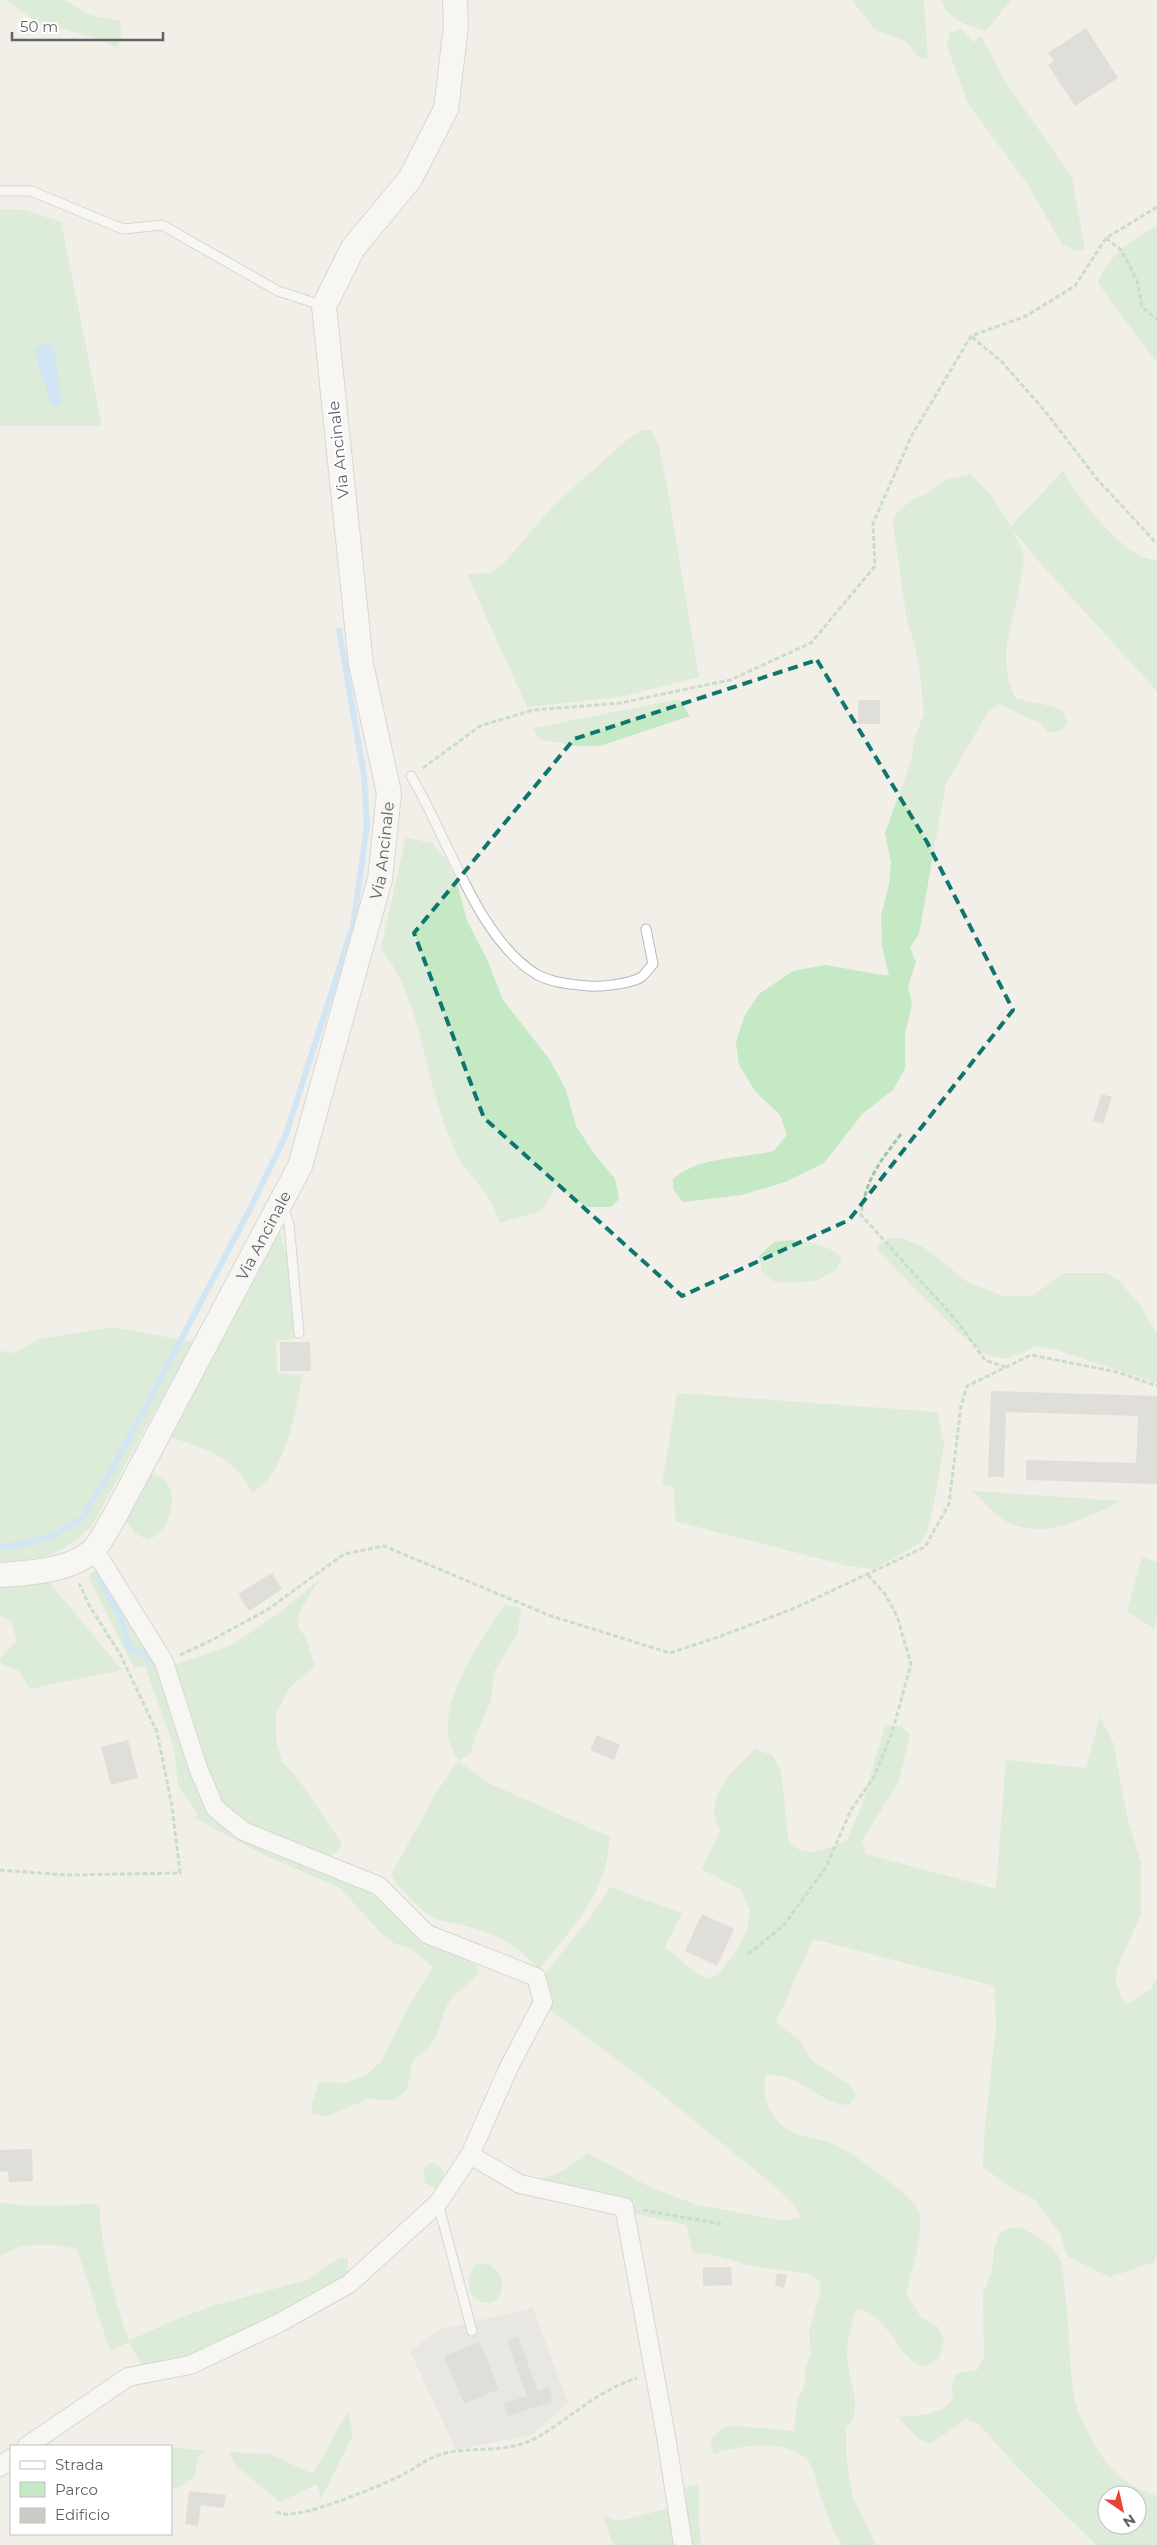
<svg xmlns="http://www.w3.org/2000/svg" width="1157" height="2545" font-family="Montserrat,sans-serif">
  <rect width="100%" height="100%" fill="#f1efe8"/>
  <path fill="#e0deda" d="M533 2308 568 2403 532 2435 456 2450 410 2351 441 2329Z"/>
  <path fill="#c5e8c5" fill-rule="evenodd" d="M6 0H65L90 15 120 21 121 38 117 48 102 40 61 28 53 33Z
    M852 0H924L928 59 920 58 905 41 875 30Z
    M941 0H1011L986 31C969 26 947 20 941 0Z
    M961 29 974 42 981 36 1006 83 1072 177 1085 251 1074 250 1062 244 1026 182 968 104 947 46 949 33Z
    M0 209 25 210 61 222 102 426H0Z
    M1157 226V363L1098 283C1109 253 1131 241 1157 226Z
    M642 430H651L658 443 668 490 699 677 621 697 527 707 467 574 492 572 504 563 554 505 628 439Z
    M1063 471C1079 498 1124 560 1157 560V691L1041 564 1012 529C1015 537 1021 545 1023 553 1025 560 1022 570 1021 577 1016 622 994 651 1015 698 1031 703 1049 704 1064 711L1067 723 1062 730 1049 733 1038 722 999 704 988 712 946 783 919 934 910 947 916 962 908 986 912 1005 905 1033V1068L893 1090 863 1113 824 1163 785 1182 742 1195 683 1202 673 1189V1179C700 1156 741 1159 774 1151L787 1135 780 1115 755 1091 739 1065 736 1042 745 1015 759 994 793 971 825 965 889 976 882 945 881 916 889 884 891 863 885 833 905 778 912 756 914 739 924 714 920 673 914 641 907 622 893 523 896 514 911 500 924 495 945 480 970 474 990 494 1011 526Z
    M679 699 690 716 600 746H576L538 739 534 728Z
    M406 837 433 844 446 860 456 880 467 921 487 959 503 1000 550 1060 566 1090 576 1126 593 1152 615 1179 619 1199 611 1207H587L556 1186 546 1205 536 1213 499 1223C495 1198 473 1180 459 1159 455 1153 453 1145 450 1138 423 1077 423 1002 381 948Z
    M278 1225 290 1269 295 1339 276 1341 277 1373 303 1375C294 1414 288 1471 252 1493 233 1453 202 1449 165 1435Z
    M890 1238H902L923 1247 969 1283 1004 1296H1032L1064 1273H1107L1119 1281 1141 1306 1157 1334V1383L1054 1349 1036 1346 1007 1359 986 1355 958 1332 878 1251 877 1246Z
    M792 1240C811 1242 828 1244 842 1258L836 1270 817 1281 786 1283 773 1281 762 1272 759 1256 774 1242Z
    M113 1327 193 1342 91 1527C55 1559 46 1558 0 1562V1351L15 1353 39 1339Z
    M677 1393 937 1412 944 1444 935 1498 927 1532 920 1543 874 1569 848 1566 675 1521 674 1487 662 1485Z
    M147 1473C186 1476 174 1530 148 1540L135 1533 122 1516Z
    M972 1491 1122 1501C1086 1517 1043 1543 1004 1520 991 1512 983 1500 972 1491Z
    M1142 1557 1157 1562V1618L1154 1628 1127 1612Z
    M94 1571 100 1572 161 1670 232 1645 276 1615 320 1579 302 1607 297 1621 299 1628 306 1638 315 1666 290 1687 276 1714V1739L282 1762 299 1780 342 1844 337 1852 322 1859 221 1818 260 1848 361 1887 447 1950 475 1963 479 1972C471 1983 459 1990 451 1999 443 2010 443 2020 438 2031 433 2045 424 2052 413 2060L407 2090 395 2100 368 2099 327 2116 312 2114V2103L319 2082 344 2083 367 2075 382 2060 408 2007 433 1967 410 1948 395 1944 382 1934 340 1888 264 1855 193 1817 198 1815 178 1785 174 1748 145 1666 135 1668 129 1658 92 1585 89 1575Z
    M49 1582 122 1670 30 1689 18 1670 0 1663V1659L17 1640 11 1622 0 1615V1584Z
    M504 1605 521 1608 518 1632 494 1672 491 1701 475 1737 471 1753 458 1761 488 1783 610 1837C606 1895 574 1926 539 1969 519 1948 498 1934 470 1927 460 1924 449 1923 439 1920 421 1913 402 1891 391 1875L436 1793 458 1761C454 1752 448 1742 448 1731 446 1689 482 1639 504 1605Z
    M1100 1717 1113 1742 1128 1820 1141 1863V1914L1119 1964 1115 1981 1125 2005 1151 1989 1157 1977V2256L1154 2262 1110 2277 1067 2256 1060 2233 1034 2199 1010 2187 983 2167 985 2126 996 2026 994 1986 813 1939 776 2022 802 2042 811 2060 848 2084 856 2096 849 2105C817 2104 801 2072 766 2075 761 2097 770 2118 790 2131 802 2138 820 2138 834 2144 848 2150 913 2196 918 2209 927 2231 909 2271 907 2295L921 2317 938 2327 944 2339 939 2358 925 2367C921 2365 914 2363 911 2360 893 2344 883 2311 856 2309 851 2324 847 2340 847 2356 847 2376 866 2411 846 2427V2453L852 2495 876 2545H842C831 2528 824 2507 818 2488 815 2480 814 2468 809 2462 789 2437 740 2445 713 2454L711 2440 722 2428 735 2426 794 2431 797 2402 805 2383 804 2374 811 2353 809 2331 821 2290 819 2281 810 2274 747 2265 710 2254 693 2253 686 2225 631 2213 523 2179C556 2180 562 2171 588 2153L646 2185 694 2204 783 2221 802 2217 789 2199 772 2184 638 2075 546 2007 545 1974 592 1915 610 1887 682 1913 665 1947 697 1974 709 1979 718 1975 735 1953 747 1931 750 1911 741 1890 702 1869 720 1830C701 1799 733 1769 756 1749L773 1756 781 1771 789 1843C810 1860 825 1849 847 1840L862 1805 885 1725 902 1727 910 1735 899 1781 862 1841 866 1854 996 1889 1006 1760 1086 1768Z
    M431 2163C447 2167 445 2178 439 2190L425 2183 424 2168Z
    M0 2203 33 2206 99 2204C102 2251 113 2297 129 2341L170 2322 212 2306 307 2280 338 2259 348 2257 347 2275 328 2294 232 2344 152 2367 140 2363 129 2342 110 2351 77 2249C51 2244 24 2240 0 2256Z
    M1020 2227C1032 2234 1049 2242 1057 2254 1065 2268 1064 2287 1066 2302 1070 2334 1069 2365 1074 2397 1075 2407 1082 2419 1086 2428 1103 2463 1119 2484 1157 2496V2545H1096L1016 2466 979 2424 966 2419 930 2444 918 2438 898 2417C916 2416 943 2415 953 2399L952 2386 955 2374 977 2370 984 2358 983 2294 992 2271 994 2249 1000 2232 1011 2228ZM1107 2495H1137V2525H1107Z
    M477 2263 491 2265C499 2273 505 2281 501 2293 490 2317 452 2293 477 2263Z
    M348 2411 353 2435 321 2499 317 2484 280 2502 236 2466 228 2452 270 2454 313 2474Z
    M171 2447 207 2451 198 2457 195 2476 180 2487 171 2489Z
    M699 2484V2520L701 2545H687L680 2488Z
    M670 2508 677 2545H613L603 2516 619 2521Z"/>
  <path fill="#aadaff" d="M47 343 52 344 55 348 62 406H52C49 394 32 354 36 347Z"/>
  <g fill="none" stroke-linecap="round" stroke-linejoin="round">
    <path stroke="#aadaff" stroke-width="6" d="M0 1546H13L49 1537 81 1519 109 1475 139 1419 248 1213 285 1137 353 926 367 826 364 775 339 630
      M99 1577 121 1619 130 1650 145 1654 155 1666"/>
  </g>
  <path fill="#cccac5" d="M1086 28 1118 78 1075 106 1048 65 1054 61 1048 53Z
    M858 700H880V724H858Z
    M1101 1094 1112 1097 1103 1124 1093 1121Z
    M280 1342H310L311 1371H280Z
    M991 1391 1157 1396V1484L1026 1480V1460L1136 1463 1138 1416 1006 1412 1004 1477H988Z
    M272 1573 282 1589 249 1611 238 1594Z
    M597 1735 620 1745 614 1760 590 1750Z
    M128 1740 138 1778 111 1785 101 1747Z
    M702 1914 734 1929 717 1966 685 1951Z
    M32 2149 33 2181 9 2182 8 2171 0 2172V2150Z
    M703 2267H731L732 2285 703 2286Z
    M777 2273 787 2275 784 2288 775 2286Z
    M518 2336 538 2391 549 2387 552 2402 507 2416 504 2403 527 2396 507 2341Z
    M480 2342 499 2389 464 2404 444 2356Z
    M189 2491 226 2495 224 2508 201 2505 198 2526 185 2524Z"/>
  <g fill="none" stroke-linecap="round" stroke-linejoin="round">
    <defs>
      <path id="service" d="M0 191H31L123 229 162 225 278 291 324 306
        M411 776C447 835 477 938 536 974 552 983 570 984 588 986 601 987 628 984 640 978 645 975 649 968 653 964L646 929
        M283 1207 289 1224 299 1333
        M438 2203 472 2331"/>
      <path id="minor" d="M470 2155 520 2184 624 2207 666 2436 683 2545
        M27 2446 128 2377 190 2365 279 2323 349 2284 438 2203 470 2155 509 2067 543 2002 536 1977 427 1934 379 1886 243 1831 215 1808 198 1768 164 1662 94 1549
        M0 2467 11 2458"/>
      <g id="secondary">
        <path id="s1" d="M0 1575C28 1573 74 1571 95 1548 103 1538 110 1524 117 1512L300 1166 380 879 389 793 361 664 324 306 353 248 410 179 446 109 456 26 455 0"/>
      </g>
    </defs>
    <use href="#service" stroke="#b5b8bc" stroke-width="11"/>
    <use href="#minor" stroke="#b5b8bc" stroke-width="20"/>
    <use href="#secondary" stroke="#b6babf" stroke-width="26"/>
    <path stroke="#9cc7a9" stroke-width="3" stroke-dasharray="5 2.5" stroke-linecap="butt" d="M1106 238 1121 250 1137 280 1142 307 1157 319
      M972 337 1002 362 1045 411 1097 479 1157 544
      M423 768 480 726 533 710 620 703 730 680 811 643 875 566 873 523 912 435 971 336 1026 316 1075 286 1106 238 1157 207
      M901 1134C879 1163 866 1179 861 1215L957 1321 985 1360 1005 1367
      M180 1655 208 1642 267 1610 344 1554 384 1546 551 1616 670 1653 721 1636 795 1608 925 1547 949 1504 961 1406 967 1386 1031 1355 1117 1372 1157 1386
      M0 1870 66 1875 180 1873 172 1806 157 1732 120 1654 89 1605 79 1583
      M748 1954 783 1926 826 1867 851 1810 874 1777 892 1733 911 1664 897 1616 885 1594 867 1574
      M643 2210 721 2224
      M276 2512C281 2513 286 2515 291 2514 314 2513 383 2485 406 2473 417 2467 426 2459 439 2455 469 2445 505 2455 536 2438 571 2418 598 2390 637 2378"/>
    <use href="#service" stroke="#fff" stroke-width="9"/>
    <use href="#minor" stroke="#fff" stroke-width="18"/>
    <use href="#secondary" stroke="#fff" stroke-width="24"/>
  </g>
  <path d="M0 0H1157V2545H0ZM817 660 927 842 1013 1010 849 1220 682 1296 484 1118 414 933 574 739Z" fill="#f1efe8" fill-opacity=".55" fill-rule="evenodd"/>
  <path fill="none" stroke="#0f766e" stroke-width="4" stroke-dasharray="10 6" stroke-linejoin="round" d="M817 660 927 842 1013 1010 849 1220 682 1296 484 1118 414 933 574 739Z"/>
  <g text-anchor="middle" stroke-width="4" stroke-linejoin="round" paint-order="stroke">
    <g font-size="16" fill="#5f6368" stroke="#fff">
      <text transform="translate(338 450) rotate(-96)" y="6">Via Ancinale</text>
      <text dy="6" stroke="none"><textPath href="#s1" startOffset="861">Via Ancinale</textPath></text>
      <text dy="6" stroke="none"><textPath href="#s1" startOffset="456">Via Ancinale</textPath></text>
    </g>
  </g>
  <rect x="10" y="2445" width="162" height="90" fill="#ffffff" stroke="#bfc1c3"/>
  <rect x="20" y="2461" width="25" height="8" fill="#ffffff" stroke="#bfc1c3"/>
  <text x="55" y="2470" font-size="15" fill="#5f6368">Strada</text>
  <rect x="20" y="2482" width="25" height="15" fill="#c5e8c5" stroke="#bfc1c3"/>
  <text x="55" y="2495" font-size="15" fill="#5f6368">Parco</text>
  <rect x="20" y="2508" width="25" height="15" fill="#cccac5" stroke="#bfc1c3"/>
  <text x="55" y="2520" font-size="15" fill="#5f6368">Edificio</text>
  <g transform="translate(1122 2510) rotate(146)"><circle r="24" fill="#ffffff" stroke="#bfc1c3"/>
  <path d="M0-4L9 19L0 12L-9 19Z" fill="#ea4335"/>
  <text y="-8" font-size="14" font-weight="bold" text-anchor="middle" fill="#5f6368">N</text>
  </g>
  <path d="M12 32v8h151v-8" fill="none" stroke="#5f6368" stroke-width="2.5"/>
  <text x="20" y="32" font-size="15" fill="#5f6368" stroke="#ffffff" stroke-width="4" paint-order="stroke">50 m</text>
</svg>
